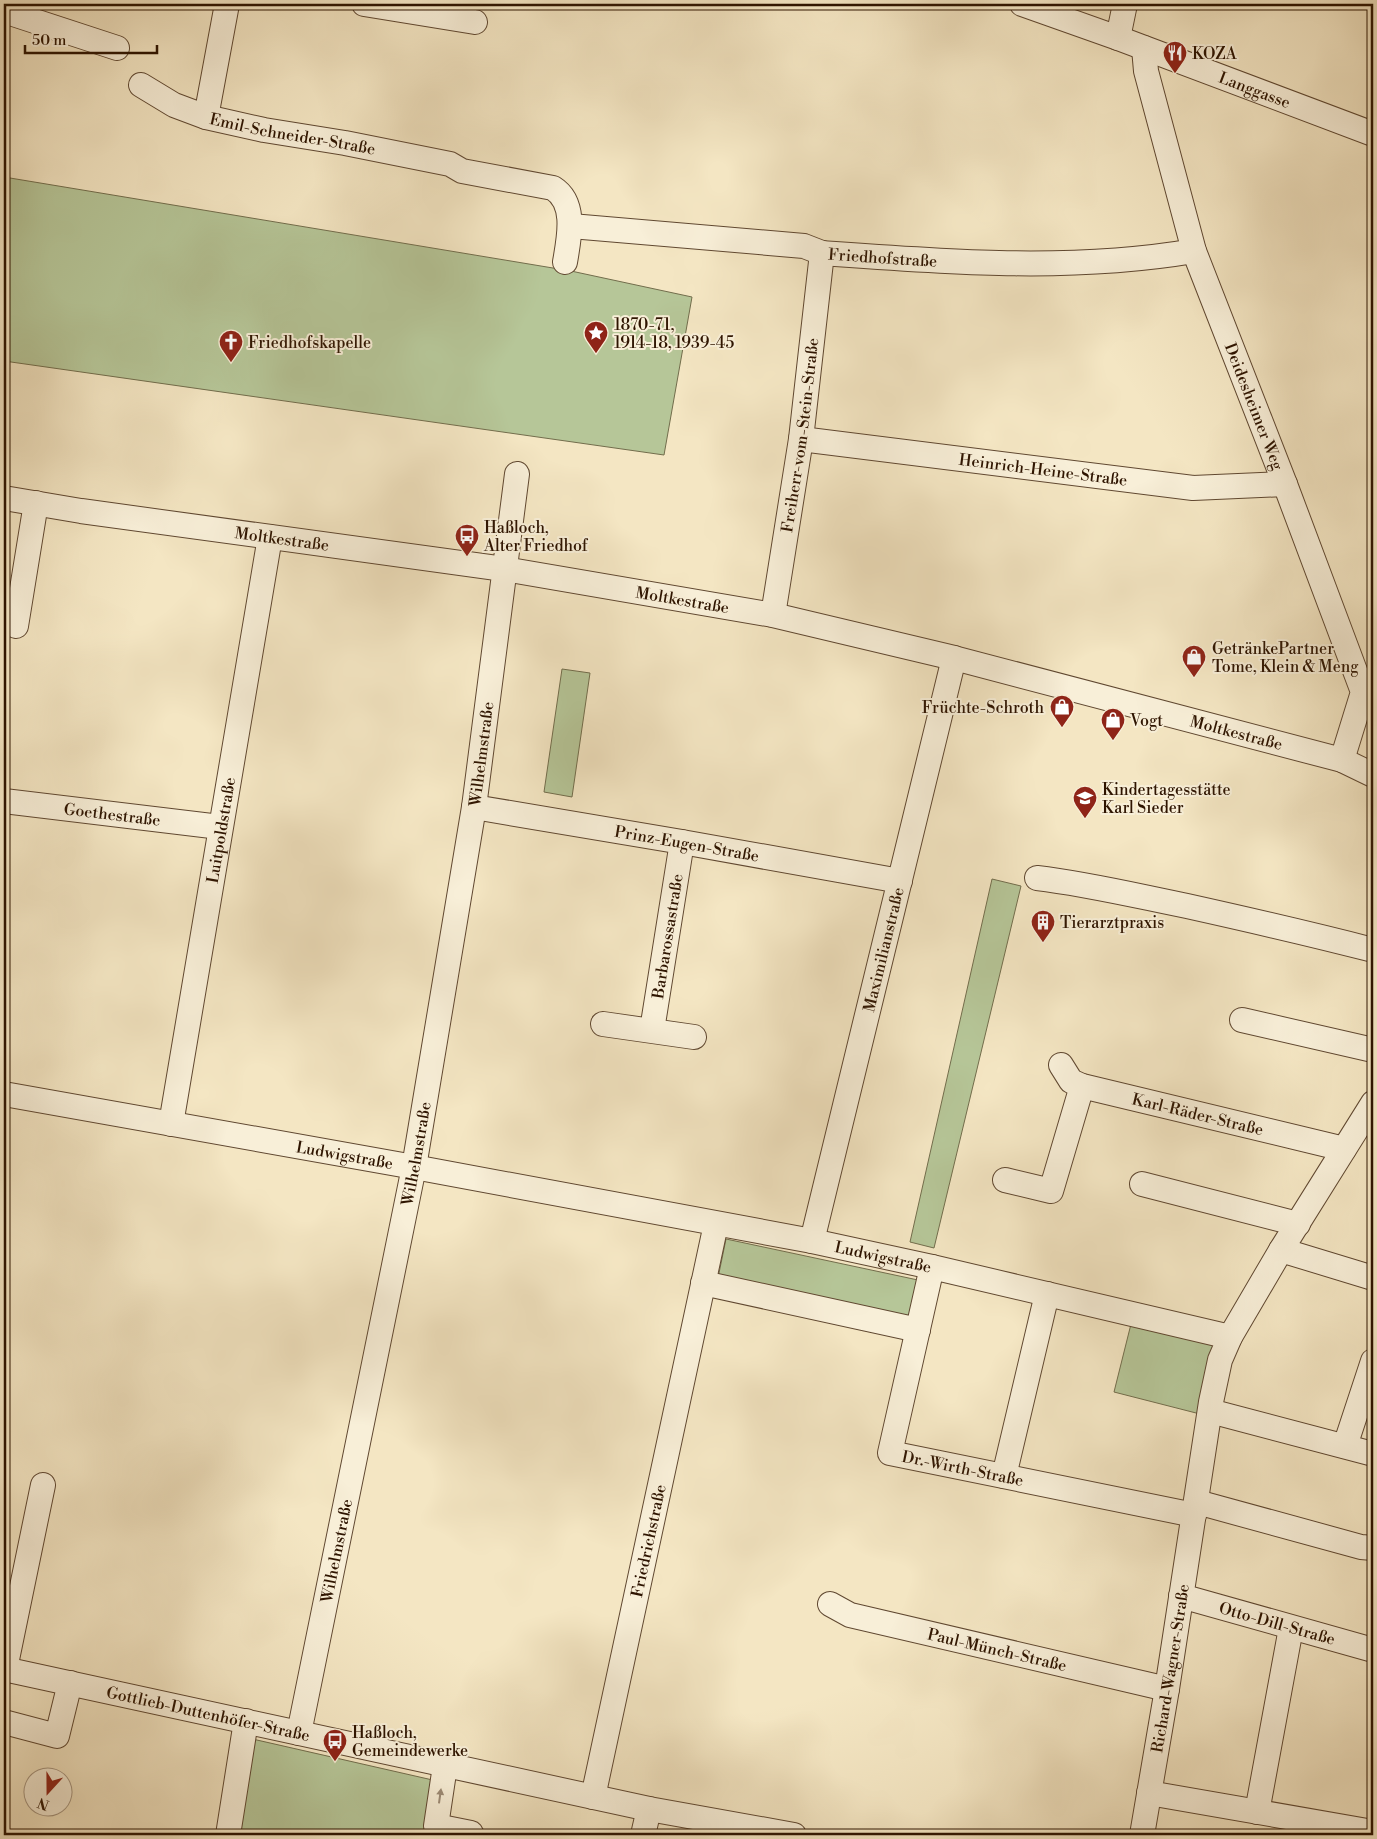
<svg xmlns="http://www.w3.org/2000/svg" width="1377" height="1839" font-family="'Libre Bodoni',serif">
  <rect width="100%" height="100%" fill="#f4e6c3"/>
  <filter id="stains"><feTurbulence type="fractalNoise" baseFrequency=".004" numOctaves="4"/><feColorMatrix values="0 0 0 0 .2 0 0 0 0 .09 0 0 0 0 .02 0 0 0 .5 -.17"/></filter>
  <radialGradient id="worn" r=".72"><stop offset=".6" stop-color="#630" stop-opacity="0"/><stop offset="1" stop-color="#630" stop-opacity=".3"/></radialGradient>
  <path fill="#b6c698" stroke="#726d4c" d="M4 177 571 271 692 297 664 455 4 361Z
    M562 669 590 673 572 797 544 792Z
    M992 879 1021 886 934 1248 910 1242Z
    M726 1239 918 1280 910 1319 718 1278Z
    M1131 1324 1215 1343 1200 1414 1114 1392Z
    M248 1738 437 1781 426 1835H233Z"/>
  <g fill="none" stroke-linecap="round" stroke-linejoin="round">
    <defs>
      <g id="minor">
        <path d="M364 4 475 22"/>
        <path id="s1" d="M1022 4 1118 38 1373 134"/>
        <path d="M4 11 117 48"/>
        <path d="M1118 38 1125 4"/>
        <path id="s2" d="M1144 48 1146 71 1194 251 1285 484 1363 692 1342 760"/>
        <path id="s3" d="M141 85 174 105 206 117 264 130 345 143 450 164 462 171 553 188C577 203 569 238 565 262"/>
        <path d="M206 117 227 4"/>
        <path id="s4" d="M571 226 804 246 822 253C947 262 1070 272 1194 251"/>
        <path id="s5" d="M801 439 1193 488 1285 484"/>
        <path id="s6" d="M4 498 81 511 504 569 773 615 954 658 1342 760 1373 775"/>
        <path id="s7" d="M773 615 801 439 822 253"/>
        <path d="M16 626 36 503"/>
        <path id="s8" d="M4 801 220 827"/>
        <path id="s9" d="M474 807 682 842 900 881"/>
        <path d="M1037 878C1088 884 1137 896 1187 906 1250 920 1311 934 1373 950"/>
        <path d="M1242 1020 1373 1050"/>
        <path d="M603 1024 694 1037"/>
        <path id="s10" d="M652 1030 682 842"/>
        <path id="s11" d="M1061 1065 1071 1081 1082 1086 1344 1149"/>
        <path id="s12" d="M4 1094 414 1167 812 1241 932 1267 1230 1337"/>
        <path id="s13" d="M171 1124 270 537"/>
        <path d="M1005 1180 1051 1191 1082 1086"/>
        <path d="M1142 1184 1298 1224"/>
        <path id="s14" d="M812 1241 954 658"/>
        <path d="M1281 1250 1373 1278"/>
        <path id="s15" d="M932 1267 890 1453 1194 1515"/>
        <path d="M703 1283 918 1330"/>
        <path d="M1210 1411 1373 1454"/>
        <path d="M1345 1446 1373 1361"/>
        <path d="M1004 1476 1047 1294"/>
        <path d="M1197 1502 1361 1547 1373 1548"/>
        <path id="s16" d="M1181 1596 1373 1650"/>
        <path id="s17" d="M830 1604 850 1615 1167 1689"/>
        <path id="s18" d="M4 1669 649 1809 794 1835"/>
        <path d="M5 1669 43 1485"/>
        <path d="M4 1722 57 1736 70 1683"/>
        <path id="s19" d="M299 1733 414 1167 474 807 517 474"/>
        <path d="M445 1766 436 1826 471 1833V1835"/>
        <path d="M1149 1793 1373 1832"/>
        <path id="s20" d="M593 1797 716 1224"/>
        <path d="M1257 1812 1291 1628"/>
        <path d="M228 1835 246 1721"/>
        <path d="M643 1835 649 1809"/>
        <path id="s21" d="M1142 1835 1167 1689 1211 1402 1220 1360 1230 1337 1281 1250 1373 1103"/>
      </g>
    </defs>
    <use href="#minor" stroke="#604831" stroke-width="26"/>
    <use href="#minor" stroke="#f8efd8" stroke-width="24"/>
  </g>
  <defs><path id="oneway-solid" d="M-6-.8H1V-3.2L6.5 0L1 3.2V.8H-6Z" transform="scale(1.25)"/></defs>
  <use fill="#9d8c77" href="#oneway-solid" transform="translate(440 1796) rotate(-82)"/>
  <defs>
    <symbol id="restaurant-pin" viewBox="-11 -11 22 30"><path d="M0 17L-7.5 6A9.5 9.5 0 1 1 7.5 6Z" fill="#8f2418" stroke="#f8efd8"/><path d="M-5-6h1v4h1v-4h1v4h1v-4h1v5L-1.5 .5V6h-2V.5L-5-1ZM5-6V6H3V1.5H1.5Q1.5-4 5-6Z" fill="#fff"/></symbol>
    <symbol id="sight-pin" viewBox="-11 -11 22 30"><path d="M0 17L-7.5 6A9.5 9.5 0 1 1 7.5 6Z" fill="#8f2418" stroke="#f8efd8"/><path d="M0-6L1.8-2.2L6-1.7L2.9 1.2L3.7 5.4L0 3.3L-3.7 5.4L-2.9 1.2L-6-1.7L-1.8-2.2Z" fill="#fff"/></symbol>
    <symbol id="church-pin" viewBox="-11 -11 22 30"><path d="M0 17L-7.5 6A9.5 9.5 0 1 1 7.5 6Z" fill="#8f2418" stroke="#f8efd8"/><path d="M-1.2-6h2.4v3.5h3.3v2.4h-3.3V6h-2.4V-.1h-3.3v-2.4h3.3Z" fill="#fff"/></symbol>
    <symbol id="bus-pin" viewBox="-11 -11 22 30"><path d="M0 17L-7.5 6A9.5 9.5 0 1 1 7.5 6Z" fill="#8f2418" stroke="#f8efd8"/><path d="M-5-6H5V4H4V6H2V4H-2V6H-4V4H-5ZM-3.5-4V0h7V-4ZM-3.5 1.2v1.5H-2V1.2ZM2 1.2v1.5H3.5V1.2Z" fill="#fff"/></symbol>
    <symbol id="shop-pin" viewBox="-11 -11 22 30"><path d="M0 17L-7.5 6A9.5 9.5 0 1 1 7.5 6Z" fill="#8f2418" stroke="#f8efd8"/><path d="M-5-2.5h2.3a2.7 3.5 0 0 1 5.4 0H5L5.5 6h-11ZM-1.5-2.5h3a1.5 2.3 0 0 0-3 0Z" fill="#fff"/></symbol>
    <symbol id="school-pin" viewBox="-11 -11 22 30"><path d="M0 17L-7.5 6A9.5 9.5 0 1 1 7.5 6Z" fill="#8f2418" stroke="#f8efd8"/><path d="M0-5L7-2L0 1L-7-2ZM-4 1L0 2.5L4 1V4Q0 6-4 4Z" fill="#fff"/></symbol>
    <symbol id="building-pin" viewBox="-11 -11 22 30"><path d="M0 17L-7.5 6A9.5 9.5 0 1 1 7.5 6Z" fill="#8f2418" stroke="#f8efd8"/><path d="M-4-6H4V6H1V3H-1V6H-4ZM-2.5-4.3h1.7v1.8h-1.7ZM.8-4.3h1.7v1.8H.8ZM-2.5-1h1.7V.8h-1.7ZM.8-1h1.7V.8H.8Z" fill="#fff"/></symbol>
  </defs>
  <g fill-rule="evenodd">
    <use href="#restaurant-pin" x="1161" y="39" width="28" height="38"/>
    <use href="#sight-pin" x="582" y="319" width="28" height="38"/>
    <use href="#church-pin" x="217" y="328" width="28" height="38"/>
    <use href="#bus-pin" x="453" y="522" width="28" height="38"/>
    <use href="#shop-pin" x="1180" y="643" width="28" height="38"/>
    <use href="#shop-pin" x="1048" y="693" width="28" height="38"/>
    <use href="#shop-pin" x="1099" y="706" width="28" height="38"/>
    <use href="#school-pin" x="1071" y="784" width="28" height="38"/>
    <use href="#building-pin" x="1029" y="908" width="28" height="38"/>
    <use href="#bus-pin" x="321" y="1727" width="28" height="38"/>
  </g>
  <g text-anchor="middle" stroke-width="4" stroke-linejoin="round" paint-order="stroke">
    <g font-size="16" fill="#2e1400" stroke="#f8efd8" text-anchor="start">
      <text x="1192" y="59">KOZA</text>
      <text x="614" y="330">1870-71,<tspan x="614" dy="18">1914-18, 1939-45</tspan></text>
      <text x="248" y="348">Friedhofskapelle</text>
      <text x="484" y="533">Haßloch,<tspan x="484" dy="18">Alter Friedhof</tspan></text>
      <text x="1212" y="654">GetränkePartner<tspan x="1212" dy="18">Tome, Klein &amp; Meng</tspan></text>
      <text x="1044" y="713" text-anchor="end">Früchte-Schroth</text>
      <text x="1130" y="726">Vogt</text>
      <text x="1102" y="795">Kindertagesstätte<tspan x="1102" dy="18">Karl Sieder</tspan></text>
      <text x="1060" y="928">Tierarztpraxis</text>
      <text x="352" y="1738">Haßloch,<tspan x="352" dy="18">Gemeindewerke</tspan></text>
    </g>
    <g font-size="16" fill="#2e1400" stroke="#f8efd8">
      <text dy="6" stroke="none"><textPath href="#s1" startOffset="248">Langgasse</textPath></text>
      <text dy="6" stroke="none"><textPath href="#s3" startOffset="161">Emil-Schneider-Straße</textPath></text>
      <text dy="6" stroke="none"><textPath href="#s4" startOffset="314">Friedhofstraße</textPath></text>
      <text dy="6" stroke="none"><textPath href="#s2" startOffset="376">Deidesheimer Weg</textPath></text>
      <text dy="6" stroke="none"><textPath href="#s7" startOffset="182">Freiherr-vom-Stein-Straße</textPath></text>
      <text dy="6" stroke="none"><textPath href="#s5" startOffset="244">Heinrich-Heine-Straße</textPath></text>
      <text dy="6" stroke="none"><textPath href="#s6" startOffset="281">Moltkestraße</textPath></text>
      <text dy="6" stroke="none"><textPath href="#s6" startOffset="686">Moltkestraße</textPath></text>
      <text dy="6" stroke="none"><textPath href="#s6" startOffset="1256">Moltkestraße</textPath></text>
      <text dy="6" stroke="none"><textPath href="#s19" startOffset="996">Wilhelmstraße</textPath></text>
      <text dy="6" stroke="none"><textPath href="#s8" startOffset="109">Goethestraße</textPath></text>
      <text dy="6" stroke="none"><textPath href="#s13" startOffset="298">Luitpoldstraße</textPath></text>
      <text dy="6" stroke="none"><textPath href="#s9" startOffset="216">Prinz-Eugen-Straße</textPath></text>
      <text dy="6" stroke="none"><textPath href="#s10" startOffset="95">Barbarossastraße</textPath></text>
      <text dy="6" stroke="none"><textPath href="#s14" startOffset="300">Maximilianstraße</textPath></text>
      <text dy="6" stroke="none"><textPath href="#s11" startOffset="150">Karl-Räder-Straße</textPath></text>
      <text dy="6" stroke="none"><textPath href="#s19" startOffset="591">Wilhelmstraße</textPath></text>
      <text dy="6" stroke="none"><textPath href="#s12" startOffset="346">Ludwigstraße</textPath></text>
      <text dy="6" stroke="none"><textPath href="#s12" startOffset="894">Ludwigstraße</textPath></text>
      <text dy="6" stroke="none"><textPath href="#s15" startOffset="265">Dr.-Wirth-Straße</textPath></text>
      <text dy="6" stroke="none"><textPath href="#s20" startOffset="262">Friedrichstraße</textPath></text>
      <text dy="6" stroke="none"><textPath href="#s19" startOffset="186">Wilhelmstraße</textPath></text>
      <text dy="6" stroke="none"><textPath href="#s16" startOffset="100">Otto-Dill-Straße</textPath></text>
      <text dy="6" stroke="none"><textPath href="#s17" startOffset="174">Paul-Münch-Straße</textPath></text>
      <text dy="6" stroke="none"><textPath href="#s21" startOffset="169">Richard-Wagner-Straße</textPath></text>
      <text dy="6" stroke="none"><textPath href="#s18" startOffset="209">Gottlieb-Duttenhöfer-Straße</textPath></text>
    </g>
  </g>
  <rect width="1377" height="1839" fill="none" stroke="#f4e6c3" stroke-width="20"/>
  <rect x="5" y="5" width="1367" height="1829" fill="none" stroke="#2e1400" stroke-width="2.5"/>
  <rect x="10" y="10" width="1357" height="1819" fill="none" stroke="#2e1400"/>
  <g transform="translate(48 1792) rotate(201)"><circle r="24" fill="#f8efd8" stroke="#a79782"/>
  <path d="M0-4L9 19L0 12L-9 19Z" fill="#8f2418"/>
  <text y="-8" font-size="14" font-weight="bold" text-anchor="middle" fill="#2e1400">N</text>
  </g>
  <path d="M25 45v8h132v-8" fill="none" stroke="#2e1400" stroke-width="2.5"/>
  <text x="32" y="45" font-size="15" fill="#2e1400" stroke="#f8efd8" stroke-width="4" paint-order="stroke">50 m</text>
  <rect width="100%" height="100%" filter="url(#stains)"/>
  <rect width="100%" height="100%" fill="url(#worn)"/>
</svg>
